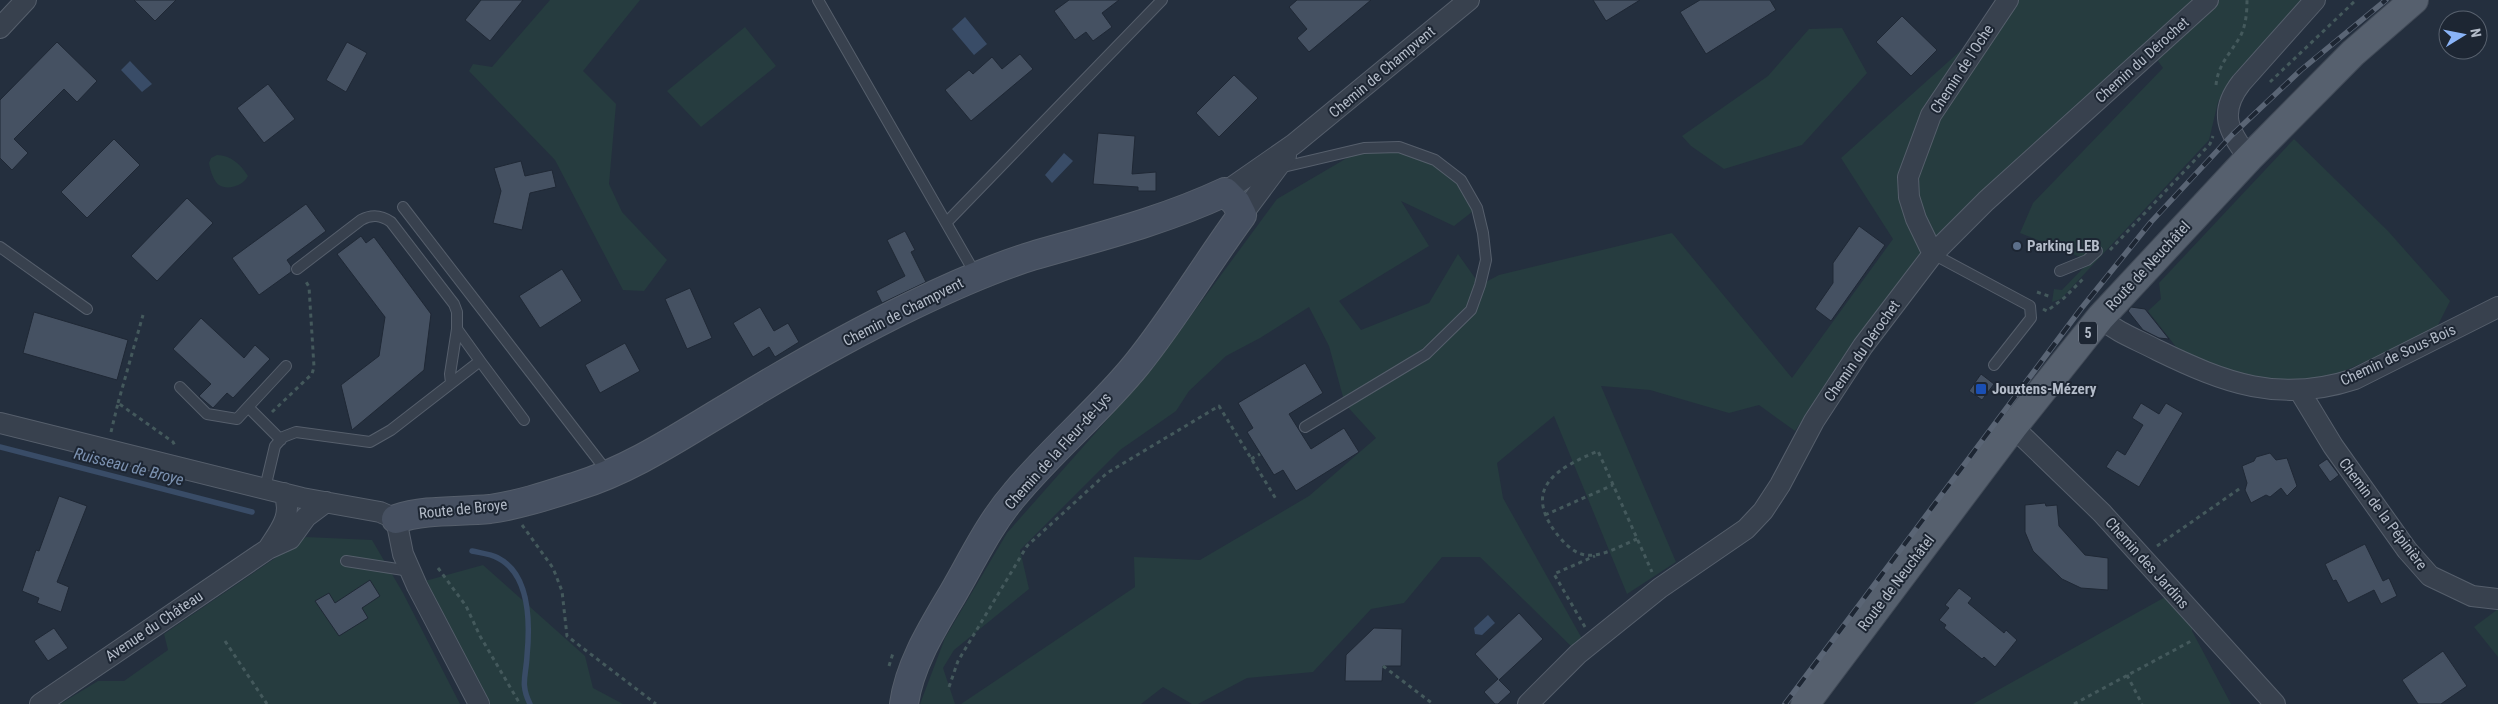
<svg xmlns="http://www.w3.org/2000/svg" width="2498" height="704" font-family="'Roboto Condensed',sans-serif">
  <rect width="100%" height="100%" fill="#242f3e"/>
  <path fill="#263c3f" d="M550 0H640L583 71 616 104 609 184 622 212 667 260 644 291 623 290 555 160 469 71 473 64 492 67Z
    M2017 0H2193L1922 251 1795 431 1759 405 1729 413 1650 390 1601 386 1676 562 1627 594 1554 416 1497 463 1503 498 1585 644 1576 651 1480 557H1442L1404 603 1371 609 1313 672 1247 678 1198 704H1192L1163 687 1141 704H961L1135 587 1134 557 1200 560 1309 496 1376 438 1345 404 1329 346 1309 307 1260 338 1226 356 1189 391 1176 411 1120 450 1020 550 1029 589 954 650 943 668 955 704H920L945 638 1007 533 1151 370 1277 199 1364 148 1399 147 1435 160 1461 180 1477 208 1454 226 1401 201 1429 246 1339 301 1361 330 1429 303 1458 254 1480 285 1499 275 1672 233 1792 378 1893 239 1841 158Z
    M2219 0H2310L2236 73 2218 102 2209 140 2061 299 2052 302 2054 289 2062 290 2090 261 2020 233 2033 203 2163 68 2158 61 2163 48Z
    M745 27 776 66 701 127 667 91Z
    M1842 28 1867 73 1802 145 1724 169 1691 146 1682 136 1768 76 1809 29Z
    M2294 139 2388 231 2450 301 2435 331 2319 382 2258 381 2180 352 2148 311 2161 299 2159 283Z
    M217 155C231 155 241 165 248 176 244 185 228 191 219 185 214 182 210 170 209 163L211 158Z
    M306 537 372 540 403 593 460 704H60L98 681H124L168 650 164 634Z
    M483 565 585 656 593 688 623 704H490L425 581Z
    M2167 596 2194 623 2192 631 2231 704H1973Z
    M2498 609V657L2474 627Z"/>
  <path fill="#394c67" d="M965 17 987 44 974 55 952 29Z
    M130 61 152 84 142 92 121 70Z
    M1064 153 1073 161 1052 183 1045 175Z
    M1488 615 1495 623 1482 635 1475 634 1474 628Z"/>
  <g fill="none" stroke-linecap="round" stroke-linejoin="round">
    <path stroke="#394c67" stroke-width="5.5" d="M0 447 252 512
      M472 551C481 553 491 554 498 558 531 575 530 625 527 656 526 676 520 684 530 704"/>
  </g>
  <path fill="#455162" stroke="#1f2835" d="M134 0H176L155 21Z
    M481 0H523L490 41 465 20Z
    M1069 0H1119L1102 13 1112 27 1093 41 1086 32 1075 40 1054 11Z
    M1297 0H1371L1309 52 1297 38 1307 29 1289 7Z
    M1593 0H1640L1606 21Z
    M1700 0H1770L1776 10 1706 54 1680 12Z
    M1902 16 1937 50 1911 76 1876 42Z
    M57 42 97 81 77 102 64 89 14 139 28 153 12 170 0 158V100Z
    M347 42 367 53 346 92 326 80Z
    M1020 54 1033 69 971 121 945 90 969 70 973 74 992 57 1002 69Z
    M1234 75 1258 98 1219 137 1196 113Z
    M268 84 295 119 264 143 237 108Z
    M1098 133 1135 136 1132 174 1156 172V191H1138V187L1093 184Z
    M114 139 140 165 87 218 61 192Z
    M521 161 525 176 552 170 556 187 530 193 522 230 493 223 501 191 494 168Z
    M187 198 213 223 157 281 131 256Z
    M306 204 326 231 287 260 291 266V272L259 295 232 258Z
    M1859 226 1885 245 1831 321 1815 309 1833 283V263Z
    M905 231 915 250 911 252 926 282 882 303 876 291 905 276 887 240Z
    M361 236 366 243 374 237 431 314 424 370 352 430 341 385 379 356 385 317 337 254Z
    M562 269 582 301 540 328 519 296Z
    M690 288 712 338 687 349 665 299Z
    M760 307 774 331 788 323 799 342 775 357 769 347 753 357 733 323Z
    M2131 307 2145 309 2169 339 2159 338 2143 330 2128 311Z
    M34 312 128 340 117 380 23 353Z
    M201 318 244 358 255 345 270 359 233 398 227 393 213 408 199 396 211 384 173 349Z
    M625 343 640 371 600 393 585 365Z
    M1305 363 1323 393 1289 414 1311 449 1344 428 1359 452 1296 491 1283 470 1274 475 1247 432 1253 428 1238 403Z
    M1981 374 1994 384 1982 400 1969 391Z
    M2141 403 2159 414 2166 403 2183 413 2139 487 2106 467 2117 450 2125 455 2143 425 2132 418Z
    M2270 453 2276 460 2287 458 2297 486 2287 496 2281 488 2270 497 2266 495 2251 503 2245 490 2247 483 2242 466 2254 461 2256 457Z
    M2327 459 2339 475 2330 482 2318 465Z
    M59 496 87 506 57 582 69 587 61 612 37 603 39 598 22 591 36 550 39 551Z
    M2045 503 2046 506 2057 505 2059 526 2085 555 2108 558V590L2081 588 2062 579 2033 551 2025 532V505Z
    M2365 544 2383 581 2389 578 2397 596 2381 604 2374 590 2348 603 2336 580 2333 581 2325 564Z
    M370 580 380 596 362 608 368 618 339 636 315 601 329 593 335 603Z
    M1959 588 1972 598 1968 603 2004 633 2006 630 2017 640 1995 667 1984 657 1982 659 1944 628 1946 625 1939 620 1949 608 1945 605Z
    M1519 613 1543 639 1499 680 1511 692 1498 704H1495L1484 692 1498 679 1475 654Z
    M54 628 68 648 48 661 34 641Z
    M1374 628 1402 629 1401 666H1383L1382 681H1345L1346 655Z
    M2443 651 2467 686 2441 704H2418L2402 680Z"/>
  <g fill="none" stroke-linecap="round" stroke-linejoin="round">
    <defs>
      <path id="lane" d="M818 0 976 275
        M1279 168 1364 148 1399 147 1435 160 1461 180 1477 208 1483 233 1486 260 1480 285 1471 310 1426 354 1305 427
        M403 207 609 474
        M946 223 1162 0
        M0 247 87 309
        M1933 254 2030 306 2031 318 1994 365
        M297 269 361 220C372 214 381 215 391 222L454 304 457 312V329
        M2060 271 2087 260 2097 251
        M480 361 524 420
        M180 387 207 414 237 419 248 407
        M281 440 248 407 286 366
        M265 488 275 446 283 437 296 432 370 442 391 430 480 361 457 329 450 374 451 383
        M346 561 410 571"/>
      <path id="street" d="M0 28 26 0
        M2249 158C2228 131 2218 113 2241 83L2315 0
        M1225 192 1294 144 1469 0
        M1242 215 1286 156
        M1933 254 1916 219 1909 197 1908 177 1931 115 2008 0
        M2100 318C2120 334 2134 338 2157 350 2225 383 2279 404 2355 379L2498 307
        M2299 390 2333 446 2407 550 2430 576 2472 596 2498 599
        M0 423 302 498 380 512 396 519 403 554 417 586 479 704
        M2013 427 2102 513 2275 704
        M268 549C280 530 293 516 284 493
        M40 704 268 549 290 539 306 517 326 502
        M1528 704 1578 654 1660 588 1746 529 1763 511 1780 485 1814 421 1863 346 1933 254 1986 201 2208 0"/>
      <path id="secondary" d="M396 519C426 509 458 512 490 509 519 505 549 495 577 486 632 469 680 436 729 407 788 371 849 336 911 306 950 287 990 269 1032 256 1098 237 1163 221 1225 192L1236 203 1242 215C1206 264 1175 317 1137 364 1100 410 1053 448 1015 494 988 525 970 565 949 600 930 632 909 667 904 704"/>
      <path id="primary" d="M1805 704 2013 427 2100 318 2249 158 2353 53 2414 0"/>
    </defs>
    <use href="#lane" stroke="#565f6c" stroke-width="12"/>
    <use href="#street" stroke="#565f6c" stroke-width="22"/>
    <use href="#secondary" stroke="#565f6c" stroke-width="30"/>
    <use href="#primary" stroke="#414a57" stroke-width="30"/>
    <path stroke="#44595c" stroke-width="3" stroke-dasharray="4 4" stroke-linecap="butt" d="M2270 82 2356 0
      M2216 85C2218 64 2231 53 2241 35 2246 24 2247 12 2247 0
      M2110 250 2210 144 2213 136
      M2037 292 2051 297
      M2043 309 2047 311 2064 298 2084 278
      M118 403 143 315
      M272 412 312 374 314 367 309 287 305 280
      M111 432 118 403 173 442 175 446
      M1251 459 1260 454
      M1545 515 1613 485
      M522 525 553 568 562 591 567 636 656 704
      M1637 539C1622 545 1603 557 1586 555 1574 554 1563 542 1556 533 1522 487 1558 468 1598 451L1652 572
      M2157 546 2242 487
      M438 568 466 606 480 636 520 704
      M1585 627 1554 574 1595 556
      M225 641 267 704
      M889 666 893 653
      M1383 666 1433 704
      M2127 675 2142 704
      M949 687 958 661 1027 546 1107 473 1219 406 1276 499
      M2074 704 2193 640"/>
    <use href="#lane" stroke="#38414e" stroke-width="10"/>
    <use href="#street" stroke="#38414e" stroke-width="20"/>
    <use href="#secondary" stroke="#465061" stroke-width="28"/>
    <use href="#primary" stroke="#56606e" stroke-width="28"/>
    <defs>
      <path id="rail" d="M1785 704 2080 310 2151 222 2232 135 2301 70 2386 0"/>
    </defs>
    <use href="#rail" stroke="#5a6575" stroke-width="5.5"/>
    <use href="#rail" stroke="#1d2633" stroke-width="4" stroke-dasharray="11" stroke-linecap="butt"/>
  </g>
  <circle fill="#5c6f8a" stroke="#1d2633" stroke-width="2" cx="2017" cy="246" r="5"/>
  <rect fill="#1a4fb4" stroke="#1d2633" stroke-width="2" x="1975" y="383" width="12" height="12" rx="2.5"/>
  <g text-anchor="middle" stroke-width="4" stroke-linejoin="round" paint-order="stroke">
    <rect fill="#1d2633" stroke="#878f9c" stroke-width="1" x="2079" y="321.5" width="18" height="23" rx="4"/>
    <g font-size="14" font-weight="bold" fill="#b4bcc9">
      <text x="2088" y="338">5</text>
    </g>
    <g font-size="15" fill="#b4bcc9" stroke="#1d2633">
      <text transform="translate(2142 60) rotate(-42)" y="5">Chemin du Dérochet</text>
      <text transform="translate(1962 69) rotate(-57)" y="5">Chemin de l'Oche</text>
      <text transform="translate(1382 72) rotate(-40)" y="5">Chemin de Champvent</text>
      <text transform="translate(2148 266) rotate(-47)" y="5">Route de Neuchâtel</text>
      <text transform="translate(903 312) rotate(-27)" y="5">Chemin de Champvent</text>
      <text transform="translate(1862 351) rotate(-55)" y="5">Chemin du Dérochet</text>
      <text transform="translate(2398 355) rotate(-25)" y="5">Chemin de Sous-Bois</text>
      <text transform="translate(1058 451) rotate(-48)" y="5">Chemin de la Fleur-de-Lys</text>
      <text transform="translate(463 509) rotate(-6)" y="5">Route de Broye</text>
      <text transform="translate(2383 514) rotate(53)" y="5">Chemin de la Pépinière</text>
      <text transform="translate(2147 563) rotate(48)" y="5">Chemin des Jardins</text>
      <text transform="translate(1896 583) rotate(-53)" y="5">Route de Neuchâtel</text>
      <text transform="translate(154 626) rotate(-34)" y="5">Avenue du Château</text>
    </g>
    <g font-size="15" font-weight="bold" fill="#b4bcc9" stroke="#1d2633" text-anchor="start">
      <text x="2027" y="251">Parking LEB</text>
      <text x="1992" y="394">Jouxtens-Mézery</text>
    </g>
    <g font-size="16" font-style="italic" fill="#7c92b1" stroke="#1d2633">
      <text transform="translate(129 466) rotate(14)" y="6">Ruisseau de Broye</text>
    </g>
  </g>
  <g transform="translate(2463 35) rotate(80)"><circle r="24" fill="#1d2633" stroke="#59626f"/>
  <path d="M0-4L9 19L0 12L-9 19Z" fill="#8ab4f8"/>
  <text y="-8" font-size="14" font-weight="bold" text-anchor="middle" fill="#b4bcc9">N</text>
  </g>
</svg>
